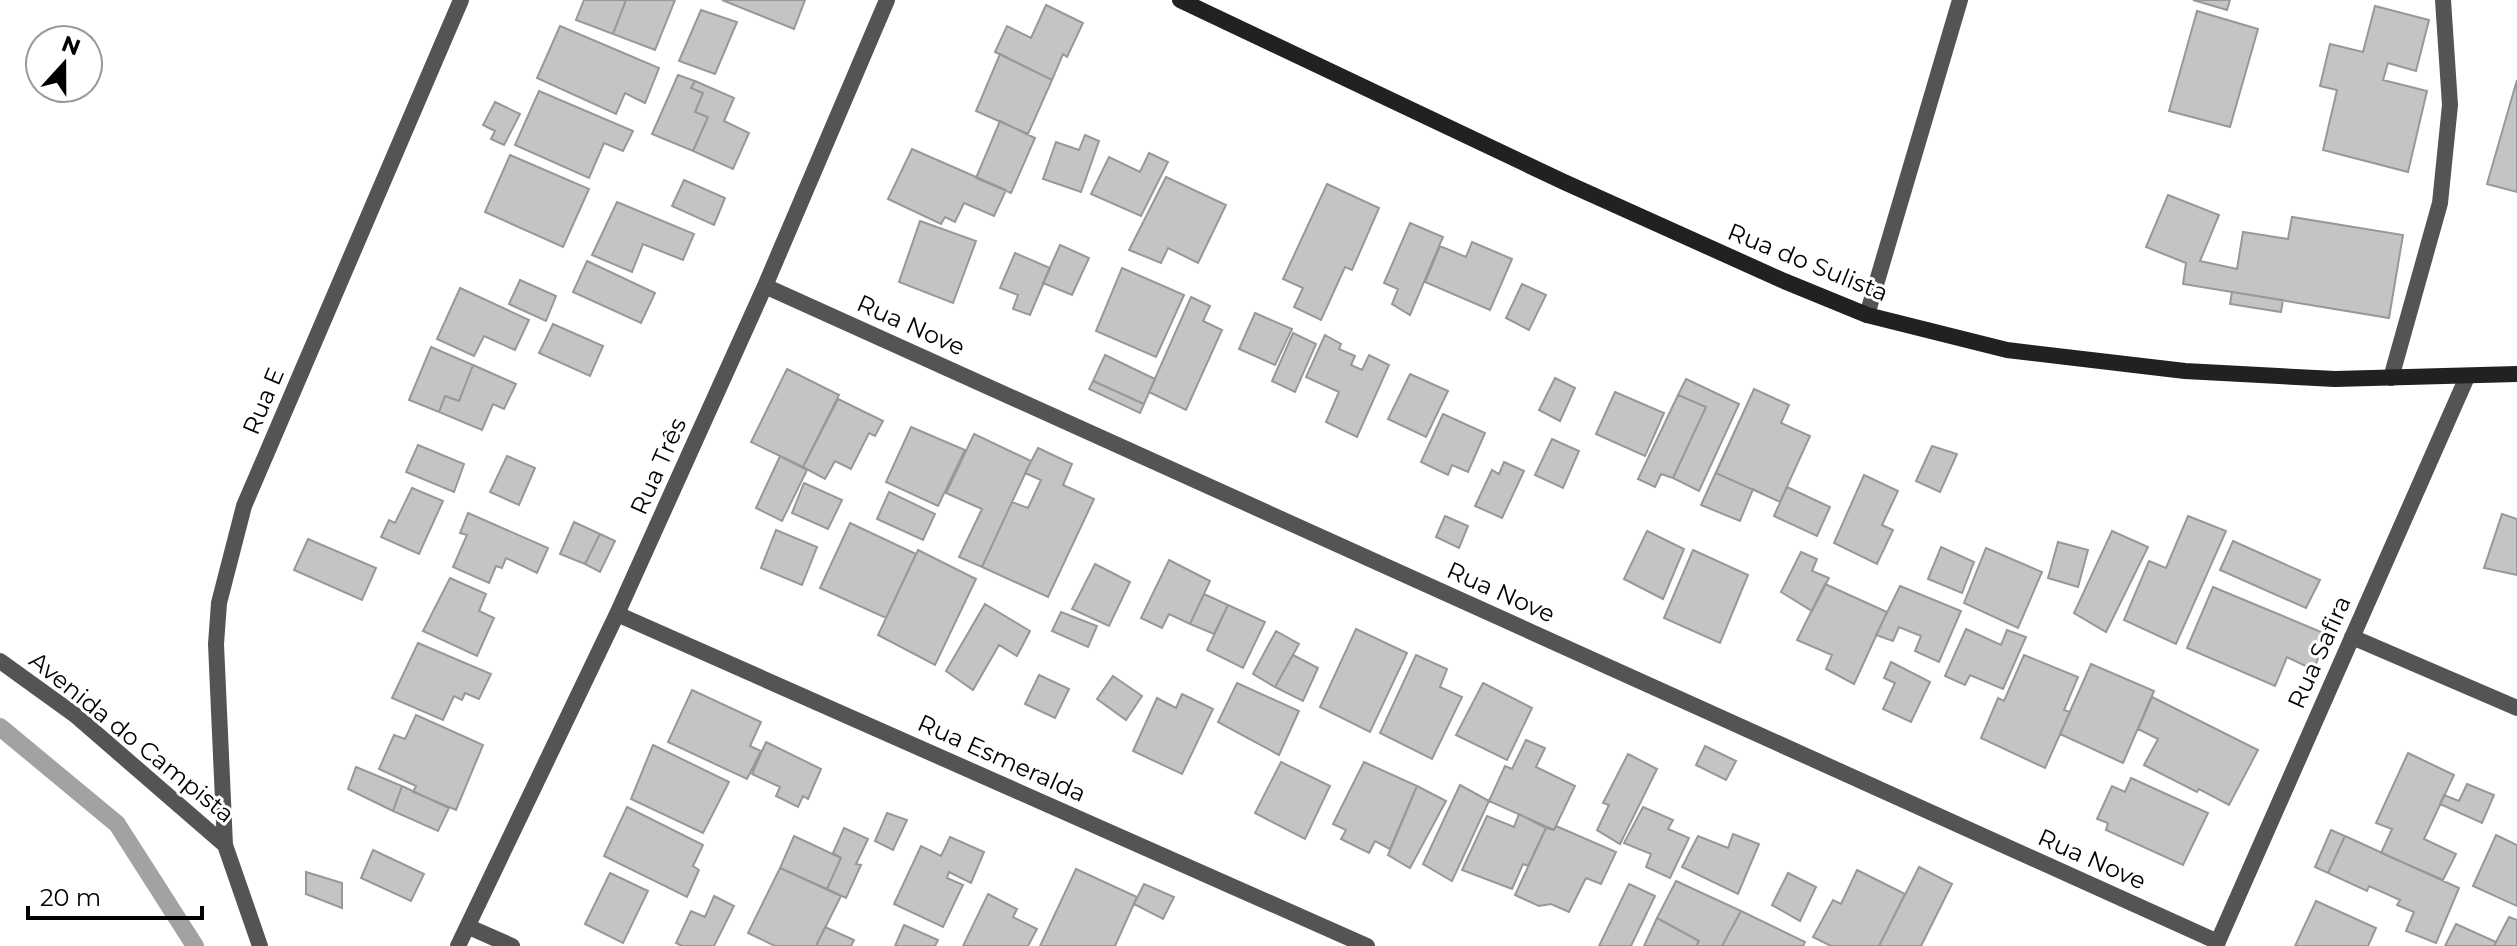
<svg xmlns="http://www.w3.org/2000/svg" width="2517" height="946" font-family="Montserrat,sans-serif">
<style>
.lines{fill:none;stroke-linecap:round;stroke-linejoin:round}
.stream{stroke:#a2a2a2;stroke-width:18}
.building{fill:#c4c4c4;stroke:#989898;stroke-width:2}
.street{stroke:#545454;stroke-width:16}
.secondary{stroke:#212121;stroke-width:16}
.labels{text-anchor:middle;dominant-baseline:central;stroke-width:6;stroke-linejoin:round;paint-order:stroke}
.street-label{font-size:24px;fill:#000;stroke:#fff}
</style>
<rect width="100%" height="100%" fill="#fff"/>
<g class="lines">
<!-- stream -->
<path class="stream" d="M0,727L117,824L195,946"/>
</g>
<!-- building -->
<path class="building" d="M584,0H626L613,34L576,20Z
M626,0H675L655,50L613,34Z
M722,0H805L794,29Z
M2193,0H2230L2227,10Z
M1046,5L1083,23L1067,57L1063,54L1052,80L995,52L1007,26L1031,38Z
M2375,6L2429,20L2416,71L2388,63L2383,80L2427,91L2408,172L2323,150L2337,90L2320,86L2330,44L2363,52Z
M701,10L737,22L715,74L679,61Z
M2197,11L2258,29L2230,127L2169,111Z
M560,26L659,68L645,103L625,93L616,114L537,78Z
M1000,54L1052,80L1028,134L976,111Z
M678,75L695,81L691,88L703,93L695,112L708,117L693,151L652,134Z
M2517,80V192L2487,184Z
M695,81L734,98L724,121L749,133L733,169L693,151L708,117L695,112L703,93L691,88Z
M539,91L633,131L623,151L604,143L589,178L515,145Z
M495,102L520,114L504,145L491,139L495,131L483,125Z
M1000,121L1035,138L1011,193L976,178Z
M1085,135L1099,141L1081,192L1043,179L1056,142L1079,150Z
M912,149L1006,190L994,216L964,203L955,222L945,217L941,224L888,199Z
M1149,153L1168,162L1141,216L1091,194L1109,157L1140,172Z
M510,155L589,189L563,247L485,212Z
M1166,177L1226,205L1198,263L1168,248L1161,263L1129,250Z
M684,180L725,198L714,225L672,206Z
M1327,184L1379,208L1352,270L1345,267L1321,320L1294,307L1303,288L1283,279Z
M2168,195L2219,215L2200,261L2237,269L2243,232L2288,239L2292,217L2403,235L2389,318L2183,284L2186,263L2146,247Z
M617,202L694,234L683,260L643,244L632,272L592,255Z
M920,221L976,241L953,303L899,282Z
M1410,223L1443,237L1410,315L1392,304L1398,289L1384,283Z
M1472,242L1512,259L1490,310L1425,282L1440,246L1466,257Z
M1060,245L1089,258L1072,295L1043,283Z
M1015,253L1050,268L1030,315L1013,309L1018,295L1000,288Z
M587,261L655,293L641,323L573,292Z
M1122,268L1184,295L1156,357L1096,331Z
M520,280L556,296L546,321L509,304Z
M1522,284L1546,295L1529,330L1506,318Z
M460,288L529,320L515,350L484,336L474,356L437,339Z
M2232,292L2283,300L2281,312L2230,304Z
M1191,297L1210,306L1203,321L1222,330L1186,410L1149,392Z
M1255,313L1292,329L1275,365L1239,349Z
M553,324L603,346L590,376L539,353Z
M1293,333L1316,344L1295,392L1272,381Z
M1325,335L1341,344L1339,349L1355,356L1351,365L1362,370L1369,355L1389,365L1357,437L1326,422L1339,392L1306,377Z
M431,347L473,365L459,401L445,396L439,412L409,400Z
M1105,355L1155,379L1144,404L1093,381Z
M473,365L516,384L504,409L493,404L482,430L439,412L445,396L459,401Z
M787,369L839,395L803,467L751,442Z
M1410,374L1448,391L1426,437L1388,419Z
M1555,378L1575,388L1560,421L1539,410Z
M1686,379L1739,404L1699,491L1673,478L1706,407L1678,395Z
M1093,381L1144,404L1140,413L1089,389Z
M1754,389L1789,405L1781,423L1810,436L1780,502L1716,473Z
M1754,389L1789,405L1781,423L1810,436L1780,502L1753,489L1740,521L1701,505Z
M1615,392L1664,413L1645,456L1596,434Z
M1678,395L1706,407L1673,478L1661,474L1655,487L1638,479Z
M838,399L883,421L875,436L869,433L851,469L835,461L825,479L803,467Z
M1443,414L1485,433L1468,472L1452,465L1448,475L1421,462Z
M911,427L965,450L938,506L886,482Z
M974,434L1031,461L982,567L959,557L982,509L946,493Z
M1552,439L1579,451L1563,488L1535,475Z
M418,445L464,464L454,492L406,472Z
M1932,446L1957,454L1940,492L1916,481Z
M1038,448L1072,464L1063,485L1094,499L1048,597L982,567L1012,502L1028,508L1041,480L1025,473Z
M507,456L535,468L519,505L490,492Z
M780,456L807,470L782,521L756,508Z
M1504,462L1524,471L1502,518L1475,506L1492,470L1499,474Z
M1864,475L1898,491L1882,525L1893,530L1877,564L1834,543Z
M804,483L842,500L828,529L792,513Z
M1787,487L1830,507L1817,536L1774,516Z
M412,488L443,501L419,554L381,537L389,520L395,523Z
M889,492L935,514L923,540L877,519Z
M468,513L548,548L537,573L506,558L502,568L496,566L489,583L453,567L467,535L460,533Z
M2502,514L2517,519V575L2484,568Z
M1445,516L1468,526L1459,548L1436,537Z
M2188,516L2226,531L2176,644L2124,620L2149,561L2166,568Z
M574,522L600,534L585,564L560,554Z
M850,523L916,554L886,618L820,588Z
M776,530L817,547L802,585L761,568Z
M1647,531L1684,549L1663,599L1624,579Z
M2112,531L2148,547L2106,632L2074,613Z
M600,534L615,541L600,572L585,564Z
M308,539L376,568L362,600L294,570Z
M2233,541L2320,580L2306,608L2220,570Z
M2058,542L2088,550L2078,587L2048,578Z
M1941,547L1974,562L1962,593L1928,579Z
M1986,548L2042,572L2018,628L1964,603Z
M918,550L976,579L935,665L878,635Z
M1693,550L1748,575L1720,643L1664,618Z
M1801,552L1817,559L1812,571L1829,578L1812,611L1781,592Z
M1169,560L1210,581L1190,624L1169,614L1162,628L1141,618Z
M1095,564L1130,582L1109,626L1072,609Z
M450,578L486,594L479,611L494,618L477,656L423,631Z
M1825,584L1887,612L1854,684L1826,669L1832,655L1797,640Z
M1900,586L1961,611L1939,662L1915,651L1921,636L1899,627L1893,641L1876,635Z
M2213,587L2326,634L2314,670L2287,657L2275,686L2187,648Z
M1204,594L1228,605L1214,634L1190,624Z
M985,604L1030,631L1017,656L999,645L973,690L946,671Z
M1228,605L1265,622L1243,668L1207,650Z
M1061,612L1097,626L1088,647L1052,631Z
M1356,629L1407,653L1370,732L1320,707Z
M1966,629L2001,645L2007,630L2026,637L2003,689L1970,675L1965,685L1945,676Z
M1276,631L1299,644L1275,687L1253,674Z
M418,643L491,674L479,699L465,693L462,700L454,696L443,720L392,698Z
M1293,655L1318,668L1303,701L1275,687Z
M1416,655L1447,669L1440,687L1462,697L1432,759L1380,733Z
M2024,655L2078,677L2064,710L2070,712L2045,768L1981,738L1998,698L2004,701Z
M1891,662L1930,682L1911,722L1883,709L1895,683L1884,678Z
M2091,664L2154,691L2123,763L2060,734Z
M1039,675L1069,689L1055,718L1025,704Z
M1113,676L1142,696L1126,720L1097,699Z
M1237,683L1299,711L1279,755L1218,722Z
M1483,683L1532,708L1507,760L1456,735Z
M692,690L761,722L750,746L761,751L747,779L668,742Z
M1182,694L1213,709L1182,774L1133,751L1157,698L1176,708Z
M2152,697L2258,750L2229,805L2199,789L2197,792L2144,765L2158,739L2138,729Z
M416,715L483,745L456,810L413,792L416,786L379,769L394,735L405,739Z
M1526,740L1545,748L1536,767L1575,786L1554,830L1489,801L1505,766L1512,769Z
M766,742L821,769L808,799L803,796L798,807L776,796L780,787L752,774Z
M653,745L729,782L703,833L631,799Z
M1705,746L1736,761L1726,780L1696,765Z
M2408,753L2454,775L2424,839L2456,854L2443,880L2381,853L2392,829L2376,823Z
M1628,754L1657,769L1620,844L1597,830L1609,805L1603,803Z
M1281,762L1330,786L1305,839L1255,813Z
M1364,762L1417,786L1390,849L1375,841L1369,853L1341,839L1346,830L1333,824Z
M356,767L402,786L393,811L348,789Z
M2131,778L2208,813L2183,865L2106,830L2108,823L2097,819L2112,786L2125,792Z
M2467,784L2494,795L2482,823L2440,804L2444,795L2459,801Z
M1460,785L1489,801L1452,881L1423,864Z
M402,786L449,808L438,831L393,811Z
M1417,786L1446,801L1410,868L1388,855Z
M627,807L703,845L693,866L699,870L687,897L604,856Z
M1643,807L1673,820L1668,829L1689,838L1670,878L1646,867L1651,854L1624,843Z
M887,813L907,820L893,850L875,841Z
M1519,814L1546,828L1528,866L1523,864L1512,889L1462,870L1487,816L1514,827Z
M1556,826L1616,852L1601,884L1586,878L1569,912L1551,904L1539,906L1515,895L1546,828L1554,830Z
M844,828L868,839L856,864L861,865L846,898L827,889L841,858L833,853Z
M2331,830L2345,836L2328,873L2315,867Z
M1733,834L1759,844L1738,894L1682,867L1698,836L1728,848Z
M2496,835L2517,845V906L2473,886Z
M794,836L841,858L827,889L780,868Z
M2345,836L2459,888L2436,943L2406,931L2414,912L2397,905L2400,900L2369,886L2367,891L2328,873Z
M950,837L984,852L971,883L949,872L947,878L963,885L943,927L894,904L921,846L941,856Z
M373,850L424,874L411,901L361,878Z
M1919,867L1952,884L1921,946H1879Z
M780,868L841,896L816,946H775L748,933Z
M1076,869L1137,897L1115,946H1040Z
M1857,870L1905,894L1879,946H1831L1813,937L1833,900L1841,904Z
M306,872L342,883V908L306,894Z
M610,873L648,891L623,943L585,924Z
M1788,873L1816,887L1800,921L1772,905Z
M1676,881L1741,911L1722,946H1696L1699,941L1657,918Z
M1144,884L1174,897L1163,919L1134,904Z
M1629,884L1655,896L1631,946H1599Z
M988,894L1017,909L1013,917L1037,929L1028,946H963Z
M714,896L734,906L714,946H682L676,943L691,911L705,917Z
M2316,901L2376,928L2368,946H2295Z
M1741,911L1805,942L1803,946H1722Z
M2509,917L2517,920V946H2494Z
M1657,918L1699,941L1696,946H1644Z
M2456,924L2496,942L2494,946H2445Z
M904,925L938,940L935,946H895Z
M825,927L854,940L851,946H816Z"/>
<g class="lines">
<!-- street -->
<path class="street" d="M765,286L2218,942
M1867,315L1960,0
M2391,378L2440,203L2450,105L2443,0
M617,614L1367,946
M2352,637L2517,708
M0,661L75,715L225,845L260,946
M225,845L216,644L219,603L244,506L461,0
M469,927L512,946
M458,946L617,614L765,286L887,0
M2216,946L2467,377"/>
<!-- secondary -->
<path class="secondary" d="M1180,0L1564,182L1784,281L1867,315L2007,350L2185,371L2335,379L2517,374"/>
</g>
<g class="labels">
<!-- street labels -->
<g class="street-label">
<text transform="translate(1808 262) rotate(22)">Rua do Sulista</text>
<text transform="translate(911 325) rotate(24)">Rua Nove</text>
<text transform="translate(263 401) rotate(-67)">Rua E</text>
<text transform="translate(658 466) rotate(-66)">Rua Três</text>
<text transform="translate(1501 592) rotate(24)">Rua Nove</text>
<text transform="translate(2319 652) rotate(-66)">Rua Safira</text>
<text transform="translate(132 737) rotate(39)">Avenida do Campista</text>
<text transform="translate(1002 758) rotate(24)">Rua Esmeralda</text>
<text transform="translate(2092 859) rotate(24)">Rua Nove</text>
</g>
</g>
<!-- north arrow -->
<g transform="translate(64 64) rotate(21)"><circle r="38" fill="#ffffff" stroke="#999999" stroke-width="2"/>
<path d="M0-6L14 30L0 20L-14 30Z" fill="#000000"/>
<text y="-12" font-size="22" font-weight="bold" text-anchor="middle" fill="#000000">N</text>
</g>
<!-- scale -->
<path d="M28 906v12h174v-12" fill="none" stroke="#000000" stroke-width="4"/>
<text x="40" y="906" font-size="24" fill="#000000" stroke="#ffffff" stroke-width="6" paint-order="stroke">20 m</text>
</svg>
